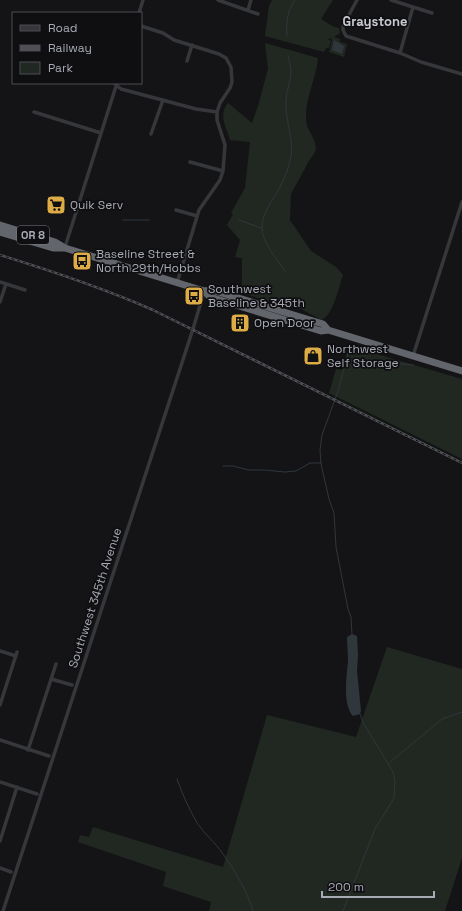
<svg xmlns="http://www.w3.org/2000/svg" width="462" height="911" font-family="'Space Grotesk',sans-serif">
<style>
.green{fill:#212822}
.water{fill:#2f373d}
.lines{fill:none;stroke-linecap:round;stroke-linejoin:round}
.stream{stroke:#2f373d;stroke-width:1}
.street{stroke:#36373a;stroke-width:3.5}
.highway{stroke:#62656b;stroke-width:7}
.rail-casing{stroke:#4f5055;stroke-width:2.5}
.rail{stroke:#0f0f11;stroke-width:1;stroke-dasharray:3;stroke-linecap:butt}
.labels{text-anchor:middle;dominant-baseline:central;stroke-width:3.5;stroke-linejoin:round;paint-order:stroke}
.shield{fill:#0f0f11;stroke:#7a7c84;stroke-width:1}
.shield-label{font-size:11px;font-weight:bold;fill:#a8abb5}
.poi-label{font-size:12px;fill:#a8abb5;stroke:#0f0f11;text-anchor:start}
.street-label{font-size:12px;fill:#a8abb5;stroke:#0f0f11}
.neighbourhood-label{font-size:13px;font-weight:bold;fill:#c8cad1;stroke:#0f0f11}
</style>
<rect width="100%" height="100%" fill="#141416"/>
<!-- green -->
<path class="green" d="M272,0H333L321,19L334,27L339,28L340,33L334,37L340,39V42L347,44L344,57L329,52L332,41L331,38L328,39L331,41L329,48H326L324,52L265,36L269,6Z
M265,43L318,58C316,79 305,98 306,119C306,135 325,143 310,159L291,194L290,220L311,251L336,267L343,275C339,287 333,315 322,320L301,309L285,306L242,293V258L235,257L240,240L227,225L233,214L231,213L245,188L250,142L230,140C226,126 218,115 228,103L252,123L258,106L268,69Z
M349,346L462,379V459L329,393L336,369L342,370Z
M387,647L462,669V858L445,911H209L211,902L163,886L166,872L78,842L80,835L89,837L93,827L223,867L267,715L356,737Z"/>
<!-- water -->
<path class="water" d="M334,40L344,46L342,54L332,50Z
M352,634L357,636L358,655L357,671L361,711L360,714L353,716C342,704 347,675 348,660C348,652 347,645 347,637Z"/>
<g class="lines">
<!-- stream -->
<path class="stream" d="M287,36C286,23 287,11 295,0
M123,220H149
M239,220L261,228
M285,271C277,259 262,242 262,228C261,214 274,199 280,187C284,179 288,170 290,161C296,142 284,119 286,100C288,81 295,77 288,56
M350,346L338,391L322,435L320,450L321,464L329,499L334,513L336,547L348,609L351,617L352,635
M348,360L361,362H383L413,365
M223,466H233L249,470H264L285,472L296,471L310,463H321
M389,763L442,719L462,712
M177,779C182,793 188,807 196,821C203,833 215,842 223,854C234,869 248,893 253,911
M343,911L375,829L394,798L395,781L393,772L364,724L360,714"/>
<!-- street -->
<path class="street" d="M218,0L258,14
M357,0L343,26V30L346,36L400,53L421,62L462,74
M391,0L432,13
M248,10L251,0
M139,13L143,0
M141,26L163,33L174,40L219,54L226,58L231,67L232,82L230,88L220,103L217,112V120L225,145L223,171L220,180L199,210L177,283
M400,53L413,7
M187,61L192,45
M114,83L121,89L196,109L217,112
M34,112L101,133
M151,134L163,100
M190,162L223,171
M176,210L197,216
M65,247L117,83
M0,282L25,290
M0,302L6,284
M413,356L462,202
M0,651L16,656
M51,679L72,685
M0,705L17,652
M0,740L49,756
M28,750L56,664
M0,782L37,794
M0,841L17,787
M0,868L11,872
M3,911L193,329L204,292"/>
<!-- highway -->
<path class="highway" d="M0,225L55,242L65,248
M0,232L53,248H65L204,291L212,290L323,324L328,330L462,371
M204,291L210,297L321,331L328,330"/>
<!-- rail casing -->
<g class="rail-casing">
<path id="rail" d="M0,255C52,271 103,288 153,310L462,463"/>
</g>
<!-- rail -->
<use href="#rail" class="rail"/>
</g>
<!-- icons -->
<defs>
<g id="supermarket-square" transform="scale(1)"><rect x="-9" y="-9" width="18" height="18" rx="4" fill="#ddac46" stroke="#0f0f11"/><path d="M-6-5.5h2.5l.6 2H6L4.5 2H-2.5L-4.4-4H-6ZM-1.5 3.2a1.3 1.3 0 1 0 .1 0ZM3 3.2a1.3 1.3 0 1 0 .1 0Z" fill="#111"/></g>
<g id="bus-square" transform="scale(1)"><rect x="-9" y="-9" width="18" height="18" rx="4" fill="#ddac46" stroke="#0f0f11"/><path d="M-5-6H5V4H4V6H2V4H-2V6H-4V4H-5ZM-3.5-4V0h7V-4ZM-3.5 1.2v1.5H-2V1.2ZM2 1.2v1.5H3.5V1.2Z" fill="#111"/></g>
<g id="building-square" transform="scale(1)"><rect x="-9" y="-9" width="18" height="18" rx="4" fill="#ddac46" stroke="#0f0f11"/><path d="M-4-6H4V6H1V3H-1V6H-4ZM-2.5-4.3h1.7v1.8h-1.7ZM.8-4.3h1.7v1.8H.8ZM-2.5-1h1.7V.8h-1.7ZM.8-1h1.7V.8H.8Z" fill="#111"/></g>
<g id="shop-square" transform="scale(1)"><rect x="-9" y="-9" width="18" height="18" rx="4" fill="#ddac46" stroke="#0f0f11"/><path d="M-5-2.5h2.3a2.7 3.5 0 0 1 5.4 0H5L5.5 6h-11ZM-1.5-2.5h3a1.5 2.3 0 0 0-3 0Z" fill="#111"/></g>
</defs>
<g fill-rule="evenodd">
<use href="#supermarket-square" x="56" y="205"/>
<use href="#bus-square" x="82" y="261"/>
<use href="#bus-square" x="194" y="296"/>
<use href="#building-square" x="240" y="323"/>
<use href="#shop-square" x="313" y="356"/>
</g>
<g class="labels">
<!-- shield labels -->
<rect class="shield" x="17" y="226" width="32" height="18" rx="3"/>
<g class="shield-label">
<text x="33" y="235">OR 8</text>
</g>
<!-- poi labels -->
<g class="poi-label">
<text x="70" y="205">Quik Serv</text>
<text x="96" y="254">Baseline Street &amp;<tspan x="96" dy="14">North 29th/Hobbs</tspan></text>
<text x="208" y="289">Southwest<tspan x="208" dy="14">Baseline &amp; 345th</tspan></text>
<text x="254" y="323">Open Door</text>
<text x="327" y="349">Northwest<tspan x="327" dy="14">Self Storage</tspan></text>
</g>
<!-- street labels -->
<g class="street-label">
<text transform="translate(95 598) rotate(-72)">Southwest 345th Avenue</text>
</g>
<!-- neighbourhood labels -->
<g class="neighbourhood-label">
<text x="375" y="21">Graystone</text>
</g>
</g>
<!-- legend -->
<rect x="12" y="12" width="130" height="72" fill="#0f0f11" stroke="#4c4d53"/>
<rect x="20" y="25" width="20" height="6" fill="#36373a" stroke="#4c4d53"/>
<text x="48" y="32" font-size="12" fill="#a8abb5">Road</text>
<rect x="20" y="45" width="20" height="6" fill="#4f5055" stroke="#4c4d53"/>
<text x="48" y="52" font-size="12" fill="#a8abb5">Railway</text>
<rect x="20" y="62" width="20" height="12" fill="#212822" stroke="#4c4d53"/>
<text x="48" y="72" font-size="12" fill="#a8abb5">Park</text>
<!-- scale -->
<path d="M322 891v6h112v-6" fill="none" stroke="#a8abb5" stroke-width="2"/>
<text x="328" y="891" font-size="12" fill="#a8abb5" stroke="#0f0f11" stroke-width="3" paint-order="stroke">200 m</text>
</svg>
